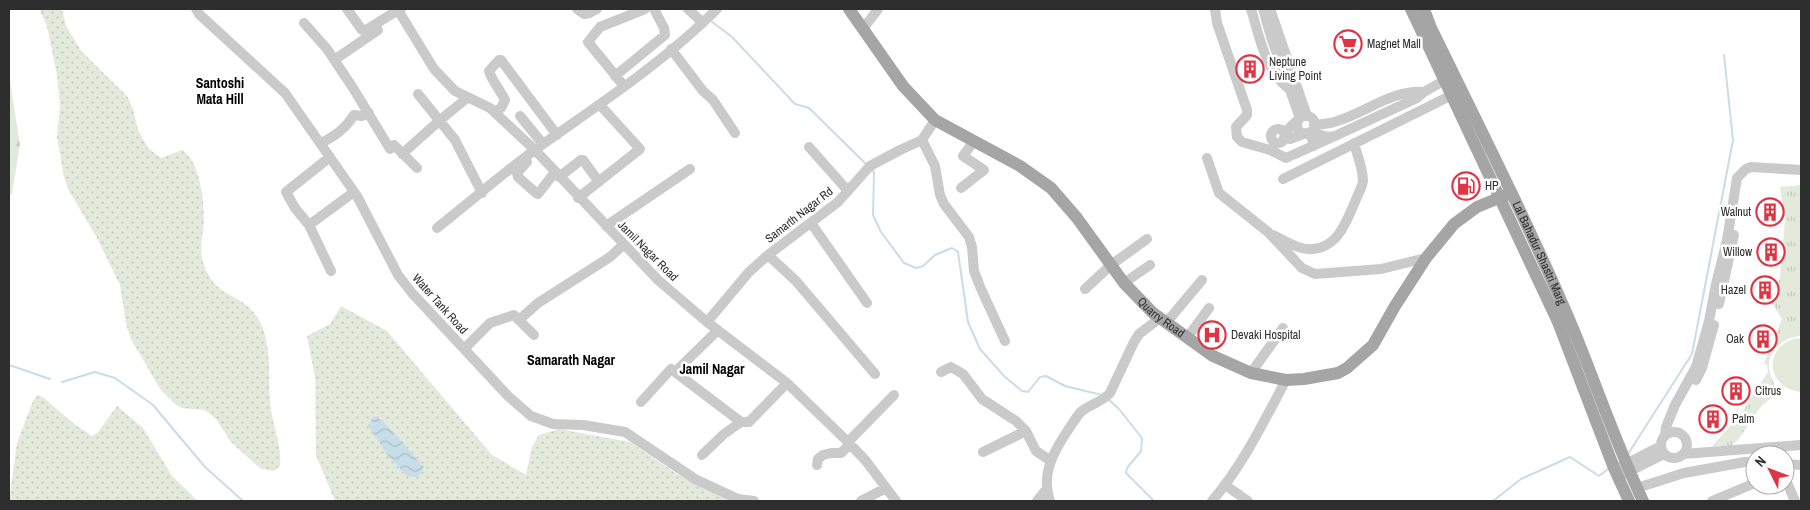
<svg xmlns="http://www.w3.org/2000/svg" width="1810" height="510" font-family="'Archivo Narrow',sans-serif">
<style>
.grass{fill:url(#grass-dots)}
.forest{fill:url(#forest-firs)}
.park{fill:url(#park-tufts)}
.pitch{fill:#e3eadb}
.water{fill:url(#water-waves)}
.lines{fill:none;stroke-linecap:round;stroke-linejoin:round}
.stream{stroke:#c7dde9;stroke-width:2}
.minor{stroke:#cacaca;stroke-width:10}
.major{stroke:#a5a5a5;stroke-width:12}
.labels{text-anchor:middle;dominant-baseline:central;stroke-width:5;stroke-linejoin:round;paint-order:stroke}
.poi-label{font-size:12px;fill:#2d2d2d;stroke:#fff;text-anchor:start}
.street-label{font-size:12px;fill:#2d2d2d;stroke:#fff}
.neighbourhood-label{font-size:14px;font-weight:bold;fill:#000;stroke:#fff}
</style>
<defs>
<pattern id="grass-dots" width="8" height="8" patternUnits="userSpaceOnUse" patternTransform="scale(1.25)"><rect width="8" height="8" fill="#e3eadb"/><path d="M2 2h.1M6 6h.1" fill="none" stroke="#c3c9bc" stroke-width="1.8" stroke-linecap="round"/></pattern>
<pattern id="forest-firs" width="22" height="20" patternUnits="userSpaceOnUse" patternTransform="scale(1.25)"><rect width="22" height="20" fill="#e3eadb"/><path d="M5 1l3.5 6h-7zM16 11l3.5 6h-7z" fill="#c3c9bc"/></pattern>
<pattern id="park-tufts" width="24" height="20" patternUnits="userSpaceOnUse" patternTransform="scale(1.25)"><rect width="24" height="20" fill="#e3eadb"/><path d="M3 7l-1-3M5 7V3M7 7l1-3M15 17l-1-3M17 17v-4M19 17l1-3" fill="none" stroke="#c3c9bc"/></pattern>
<pattern id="water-waves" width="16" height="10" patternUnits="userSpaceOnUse" patternTransform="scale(1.25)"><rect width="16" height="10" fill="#c7dde9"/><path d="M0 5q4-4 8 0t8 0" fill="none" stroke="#abbec8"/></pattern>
</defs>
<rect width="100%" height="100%" fill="#fff"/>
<!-- grass -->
<path class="grass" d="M39,9H62L66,26L82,52L127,96L133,109L138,130L148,148L161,158L182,150C200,161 204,200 204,220C203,233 199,249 203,262C215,300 240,291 257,317C274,342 267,381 271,410C274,430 282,446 280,466L274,471L261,469L231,442L216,419L210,414L204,410L182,408L176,405L160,389L131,339L126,324L120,285L96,236L69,191L64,177L57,137L60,105L57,75L47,26Z
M341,306L387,331L492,455L526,475L532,447L539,435L559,429L630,442L677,474L731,501H335L316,455L315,377L307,336L330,324Z
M38,395L44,398L73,423L92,436L98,432L117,406L143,428L172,476L198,501H9L17,443L33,401Z"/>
<!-- forest -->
<path class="forest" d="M9,75L20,145L12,193L9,197Z"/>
<!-- park -->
<path class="park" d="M1801,185V336C1784,337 1768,349 1769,368C1770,378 1776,383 1776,395L1762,405L1738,440L1731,446H1712L1741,414L1768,372L1767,365L1764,363L1782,319L1774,306L1780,276L1785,220L1780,187Z"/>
<!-- pitch -->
<path class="pitch" d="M1797,338L1801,339V392C1765,388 1763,346 1797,338Z"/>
<!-- water -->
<path class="water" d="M374,416L383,421L424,467L418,477L407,476L386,453L368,425Z"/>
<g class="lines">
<!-- stream -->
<path class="stream" d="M711,21L732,37L795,104L809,108L866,164
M871,169L874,172L873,215L881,232L904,263L916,268L923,266L935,255L952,248L958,252L968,322L980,349L1004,376L1022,391L1028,392L1040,377L1046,376L1065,386L1102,395
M9,365L50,379
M62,382L95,372L115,378L153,405L205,467L243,501
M1108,399L1119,409L1142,438L1141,451L1127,468L1126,473L1154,501
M1628,454L1692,354L1733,140L1724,55
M1493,501L1521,479L1570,457L1599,476L1608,469"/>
<!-- minor -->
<path class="minor" d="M196,9L199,14L285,93L357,196L398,275L412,293L508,396L531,416L553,424L583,425L625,432L695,479L738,499L754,501
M347,9L362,30H366L398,10
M401,9L398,10L434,69L455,91L490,108L535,150L658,280L707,322L787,383L848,442L866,461L896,501
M577,9L584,14L589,13L597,9
M688,9L702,22
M1215,9L1217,23L1247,110V115L1236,127L1237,137L1242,142L1270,150L1286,158L1335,136
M1251,9C1259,35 1265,70 1288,88
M1263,9L1271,37L1300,118L1284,133
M1270,9L1307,116
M304,23L327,49L353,88L390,149L394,145L417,168
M863,29L878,9
M671,49L703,91L713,100L735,133
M334,60L378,30
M615,76L665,35L664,28L654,9
M624,86L588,42L600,27L645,9
M418,94L455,140L482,193
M495,112L501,108L505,100C500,90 492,81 489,71L499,60H501L557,135
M520,116L543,144
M1297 125a9 9 0 1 1 18 0a9 9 0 1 1-18 0Z
M1314,125C1321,124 1328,124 1334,122C1364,114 1392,89 1424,92
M1271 136a7 7 0 1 1 14 0a7 7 0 1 1-14 0Z
M1284,137L1290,139L1306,133
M922,140L935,166L940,195L944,204L969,237L972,247L974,271L981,289L1005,341
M321,143C335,136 345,129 354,115L362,116L369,113
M1314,146L1310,132L1328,137L1335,136L1417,98L1424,92L1445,80
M809,147L848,191
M402,154L439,121L467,98
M330,157L286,192L295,208L309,225L331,271
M1207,158L1219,193L1268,232L1302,268L1315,274L1381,269L1426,258
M527,162L517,173L518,177L536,193L538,194L555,172
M559,177L581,160H583L599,182
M1283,179L1452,95
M961,188L984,170L963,156L974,141
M578,198L640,149L600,105
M811,223L867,303
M309,225L354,192
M606,226L690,169
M437,228C470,202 502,174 536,149C598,105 663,63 717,9
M1273,235C1284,240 1300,251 1313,249C1338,247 1346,222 1355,202C1357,196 1362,188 1363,181C1363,168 1357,155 1354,143
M768,255L796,281L875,374
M1124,283L1150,265
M1085,289L1111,265L1147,239
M1719,304L1734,235
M519,320L538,303L610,257L623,245
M707,322L749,272L768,255L838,202L870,166L900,150L922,140L935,120
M1166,323L1202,280
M1187,338L1209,308
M464,349L490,323L514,315L534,335
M675,372L741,422H749L787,383
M941,372L951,367L963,374L982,399L1016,421L1026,431L1036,451L1051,461
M1251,373L1283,328
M1696,380L1702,368L1714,325
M641,402L671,369L675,372L718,330
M1661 445a13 13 0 1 1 26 0a13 13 0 1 1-26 0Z
M1665,435L1666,427L1675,405L1696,367L1709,321L1716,284L1727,240L1737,178L1746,169L1751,167L1801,170
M848,442L894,395
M983,452L1026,431
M1683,454L1801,445
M702,455L724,434L741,422
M1785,464L1801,465
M817,465L818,459L823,455L831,453H841L850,444
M1620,467L1661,446
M1618,477L1664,454
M1785,478L1795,501
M1225,485L1248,501
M1637,488L1684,473L1745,462L1755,463
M861,501L886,488
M1037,501L1046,490
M1050,501C1040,474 1055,449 1070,427C1074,422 1077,415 1082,411C1091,404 1102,402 1110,393L1134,342L1139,334L1160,318
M1212,501C1243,465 1264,421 1286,380
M1712,501L1755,483"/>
<!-- major -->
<g class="major">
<path id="s1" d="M849,9L903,86L935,120L1020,166L1051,188L1077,218L1124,283L1153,313L1213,356L1251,373L1286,380L1304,379L1338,373L1347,368L1373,345L1395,306L1426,258L1454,224L1477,207L1511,193"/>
<path d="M1411,9L1558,322L1614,468L1629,501"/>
<path id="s2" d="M1424,9L1431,28C1479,126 1529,225 1572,326C1596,384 1616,444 1643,501"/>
</g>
</g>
<!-- icons -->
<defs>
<g id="supermarket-ring" transform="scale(1.4375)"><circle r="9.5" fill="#fff" stroke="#de3545" stroke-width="1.5"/><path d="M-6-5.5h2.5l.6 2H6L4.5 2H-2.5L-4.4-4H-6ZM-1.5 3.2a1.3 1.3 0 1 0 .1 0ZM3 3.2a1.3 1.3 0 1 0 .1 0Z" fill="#de3545"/></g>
<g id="building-ring" transform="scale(1.4375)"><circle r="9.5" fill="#fff" stroke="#de3545" stroke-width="1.5"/><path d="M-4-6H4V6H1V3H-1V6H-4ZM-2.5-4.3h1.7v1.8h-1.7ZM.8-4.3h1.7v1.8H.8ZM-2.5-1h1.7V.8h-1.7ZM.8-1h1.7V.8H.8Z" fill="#de3545"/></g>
<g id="fuel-ring" transform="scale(1.4375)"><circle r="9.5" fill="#fff" stroke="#de3545" stroke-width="1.5"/><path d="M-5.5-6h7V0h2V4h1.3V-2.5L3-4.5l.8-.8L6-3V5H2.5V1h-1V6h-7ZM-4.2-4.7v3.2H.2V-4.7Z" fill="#de3545"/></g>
<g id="hospital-ring" transform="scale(1.4375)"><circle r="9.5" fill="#fff" stroke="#de3545" stroke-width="1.5"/><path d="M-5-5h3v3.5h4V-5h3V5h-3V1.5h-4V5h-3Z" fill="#de3545"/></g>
</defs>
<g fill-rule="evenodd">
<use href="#supermarket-ring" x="1348" y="44"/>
<use href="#building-ring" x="1250" y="69"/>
<use href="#fuel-ring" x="1466" y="186"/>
<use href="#building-ring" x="1770" y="212"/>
<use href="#building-ring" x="1771" y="252"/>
<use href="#building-ring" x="1765" y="290"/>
<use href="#hospital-ring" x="1212" y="335"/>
<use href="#building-ring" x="1763" y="339"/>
<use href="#building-ring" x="1736" y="391"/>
<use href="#building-ring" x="1713" y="419"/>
</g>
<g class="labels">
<!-- poi labels -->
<g class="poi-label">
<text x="1367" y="44">Magnet Mall</text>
<text x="1269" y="62">Neptune<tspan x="1269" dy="14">Living Point</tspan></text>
<text x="1485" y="186">HP</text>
<text x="1751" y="212" text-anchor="end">Walnut</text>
<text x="1752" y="252" text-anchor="end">Willow</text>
<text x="1746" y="290" text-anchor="end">Hazel</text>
<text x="1231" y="335">Devaki Hospital</text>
<text x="1744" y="339" text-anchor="end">Oak</text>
<text x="1755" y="391">Citrus</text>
<text x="1732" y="419">Palm</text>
</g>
<!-- street labels -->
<g class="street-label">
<text transform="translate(799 215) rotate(-38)">Samarth Nagar Rd</text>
<text transform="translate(648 251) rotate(45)">Jamil Nagar Road</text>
<text stroke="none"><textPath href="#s2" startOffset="270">Lal Bahadur Shastri Marg</textPath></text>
<text transform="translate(440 304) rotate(48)">Water Tank Road</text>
<text stroke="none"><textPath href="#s1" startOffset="446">Quarry Road</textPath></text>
</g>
<!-- neighbourhood labels -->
<g class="neighbourhood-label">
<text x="220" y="83">Santoshi<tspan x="220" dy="16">Mata Hill</tspan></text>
<text x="571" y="360">Samarath Nagar</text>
<text x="712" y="369">Jamil Nagar</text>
</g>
</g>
<!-- border -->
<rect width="1810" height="510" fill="none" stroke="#2d2d2d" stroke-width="20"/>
<!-- north arrow -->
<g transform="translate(1770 470) rotate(312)"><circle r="24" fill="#ffffff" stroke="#ababab"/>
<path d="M0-4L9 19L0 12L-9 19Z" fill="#de3545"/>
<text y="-8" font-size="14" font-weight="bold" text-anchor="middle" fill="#2d2d2d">N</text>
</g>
</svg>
